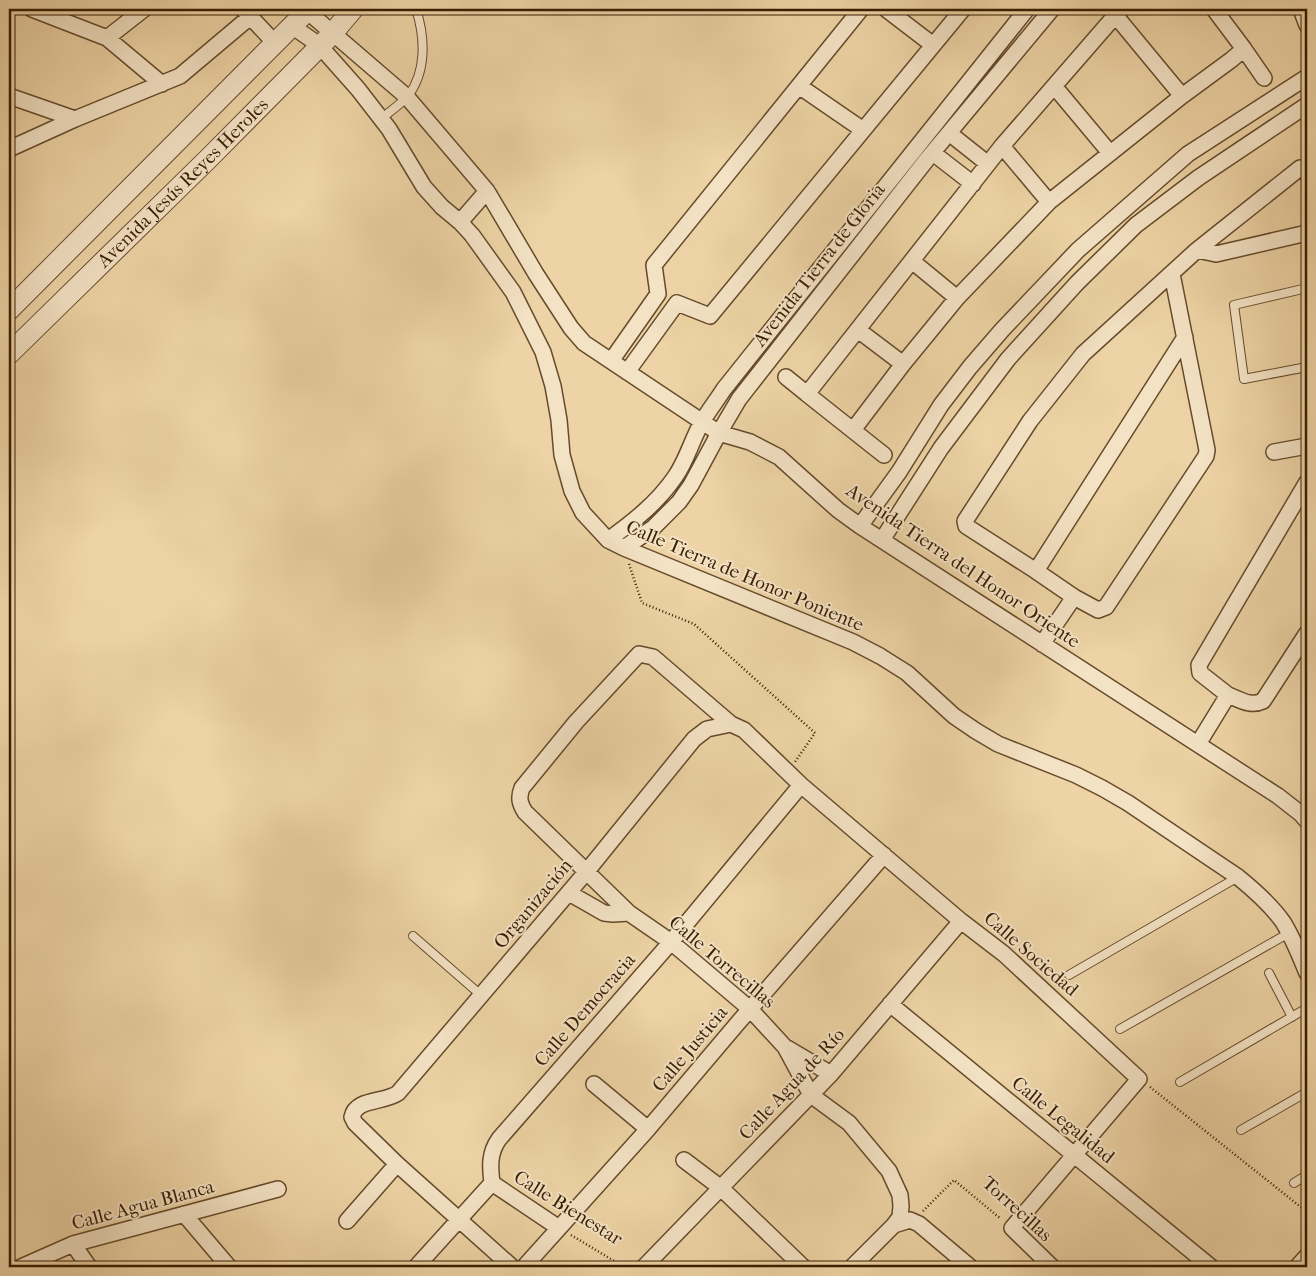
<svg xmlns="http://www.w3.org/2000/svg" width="1316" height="1276" font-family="'IM FELL French Canon',serif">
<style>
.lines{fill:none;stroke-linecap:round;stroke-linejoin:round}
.service-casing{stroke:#664b2b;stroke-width:10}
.minor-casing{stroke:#664b2b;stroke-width:18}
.tertiary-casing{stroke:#664b2b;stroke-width:22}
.path{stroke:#391e02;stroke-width:2.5;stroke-dasharray:1 2.5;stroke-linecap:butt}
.service{stroke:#f3e2c4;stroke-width:8}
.minor{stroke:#f3e2c4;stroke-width:15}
.tertiary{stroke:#f3e2c4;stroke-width:20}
.labels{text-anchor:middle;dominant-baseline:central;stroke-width:4;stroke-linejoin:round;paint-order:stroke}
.street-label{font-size:19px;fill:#391e02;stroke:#f3e2c4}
</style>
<rect width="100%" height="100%" fill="#edd3a5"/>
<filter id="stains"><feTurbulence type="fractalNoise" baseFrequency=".004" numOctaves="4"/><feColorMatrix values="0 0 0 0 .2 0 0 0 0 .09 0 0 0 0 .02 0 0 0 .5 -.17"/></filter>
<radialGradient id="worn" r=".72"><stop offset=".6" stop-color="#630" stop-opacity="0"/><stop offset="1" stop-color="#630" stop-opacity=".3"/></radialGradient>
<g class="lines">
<!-- service casing -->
<g class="service-casing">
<path id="service" d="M381,119C389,112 401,104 408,96C427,71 425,37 416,9
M1307,288L1234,305L1244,379L1307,367
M413,936L482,996
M1269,973L1292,1017
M1069,975L1238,877
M1120,1029L1289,933
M1180,1082L1307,1008
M1241,1130L1307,1092
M1294,1183L1307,1175"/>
</g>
<!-- minor casing -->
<g class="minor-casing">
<path id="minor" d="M32,9L107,38L162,84
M243,9L275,43
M886,9L933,45
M1301,9L1307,25
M307,11L407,97L487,191L536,274L571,328L584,343L719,433L750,442L779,457L838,510L860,526L1278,796L1301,814L1307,821
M1115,15L1182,96
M292,26L319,45L358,89L389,129L424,187L442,207L460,222L472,235L513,292L543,352L553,386L559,420L562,455L572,491L583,513L608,540L624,548L853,642L880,656L907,673L954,716L976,731L998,744L1076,775L1102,788L1128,803L1238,877C1254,890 1271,905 1283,922C1293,938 1300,956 1307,973
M107,38L144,9
M1244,49L1264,78
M799,86L863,130
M1054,86L1110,153
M9,96L75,119
M949,133L988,164
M1002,146L1049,202
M9,149L75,119L180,76L250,17
M933,153L973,184
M460,222L487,191
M1197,250L1216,254L1307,233
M912,261L957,298
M858,330L903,364
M611,361L658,294L654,265L861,9
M627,372L677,303L710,316L963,9
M786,377L807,394
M853,430L903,364L957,298L1049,202L1182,96L1231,60L1244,49L1214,9
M1274,452L1307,446
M884,455L807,394L1002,146L1121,9
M860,526L899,472L941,405L970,367L1002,330L1078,250L1188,154L1307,77
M608,540C633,522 657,503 675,477C687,460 692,439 702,422C709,410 717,400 724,389L1027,9
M882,540L941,448L1008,359L1077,283L1136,225L1198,178L1307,105
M624,548L653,528L679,502L691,485L719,433L739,399L928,158L1052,9
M1036,571L1185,337
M1074,597L1036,571L966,526L965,521L1030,421L1083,354L1197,250L1300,168L1304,169L1307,173
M1042,644L1074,597L1098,610L1106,607L1206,456L1207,450L1172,274
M1228,695L1200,673L1199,665L1307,482
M1198,744L1228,695C1241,700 1250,707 1263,701L1307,633
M569,893L604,913L613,914L629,913
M890,1004L1211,1267
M787,1048L831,1074
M594,1084L648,1129
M684,1160L721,1188L803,1267
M492,1183L559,1228
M184,1214L229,1267
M347,1221L397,1164
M894,1225L900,1217L901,1206L900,1195L889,1171L849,1123L811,1095L785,1047L750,1009L671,942L629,913L525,812C520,804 518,798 522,788L576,722L639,654L653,657L731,724L744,730L801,785L961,921L1004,954L1139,1079L1012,1228L1052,1267
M73,1244L89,1267
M21,1267L73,1244L278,1189
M416,1267L492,1183C490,1167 489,1153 499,1139L671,942L801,785
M512,1267L397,1164L355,1123L352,1117C356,1098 384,1103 398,1093L587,871L694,739L707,729L731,724
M524,1267L648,1129L737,1024L884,855
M644,1267L831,1074L961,921
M852,1267L894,1225L910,1220L919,1224L970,1267
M1297,1267L1307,1256"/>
</g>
<!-- tertiary casing -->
<g class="tertiary-casing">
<g id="tertiary">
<path d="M9,310L309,9"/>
<path id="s1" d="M9,354L210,157L332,34L353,9"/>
</g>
</g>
<!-- path -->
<path class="path" d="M629,564L642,603L694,624L815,733L795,762
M1150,1087L1307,1212
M923,1211L954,1180L1001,1219
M571,1235L624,1267"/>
<!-- service -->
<use href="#service" class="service"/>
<!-- minor -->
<use href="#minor" class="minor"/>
<!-- tertiary -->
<use href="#tertiary" class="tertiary"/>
</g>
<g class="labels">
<!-- street labels -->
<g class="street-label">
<text stroke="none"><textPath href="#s1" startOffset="244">Avenida Jesús Reyes Heroles</textPath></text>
<text transform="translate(819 265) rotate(-52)">Avenida Tierra de Gloria</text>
<text transform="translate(963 566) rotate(34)">Avenida Tierra del Honor Oriente</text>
<text transform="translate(745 576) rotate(23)">Calle Tierra de Honor Poniente</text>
<text transform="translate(533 904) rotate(-50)">Organización</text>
<text transform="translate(1031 954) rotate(41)">Calle Sociedad</text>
<text transform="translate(722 962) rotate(40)">Calle Torrecillas</text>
<text transform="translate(585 1010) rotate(-49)">Calle Democracia</text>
<text transform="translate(690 1049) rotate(-50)">Calle Justicia</text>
<text transform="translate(792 1084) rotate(-47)">Calle Agua de Río</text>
<text transform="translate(1063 1120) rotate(39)">Calle Legalidad</text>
<text transform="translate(143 1205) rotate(-15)">Calle Agua Blanca</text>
<text transform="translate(568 1208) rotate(32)">Calle Bienestar</text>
<text transform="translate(1017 1209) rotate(42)">Torrecillas</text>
</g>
</g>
<!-- margin -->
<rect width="1316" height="1276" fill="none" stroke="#edd3a5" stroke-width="30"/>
<rect x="10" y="10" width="1296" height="1256" fill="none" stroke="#391e02" stroke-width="2.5"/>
<rect x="15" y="15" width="1286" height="1246" fill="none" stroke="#391e02"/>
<rect width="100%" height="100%" filter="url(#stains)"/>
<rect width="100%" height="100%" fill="url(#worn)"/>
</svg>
